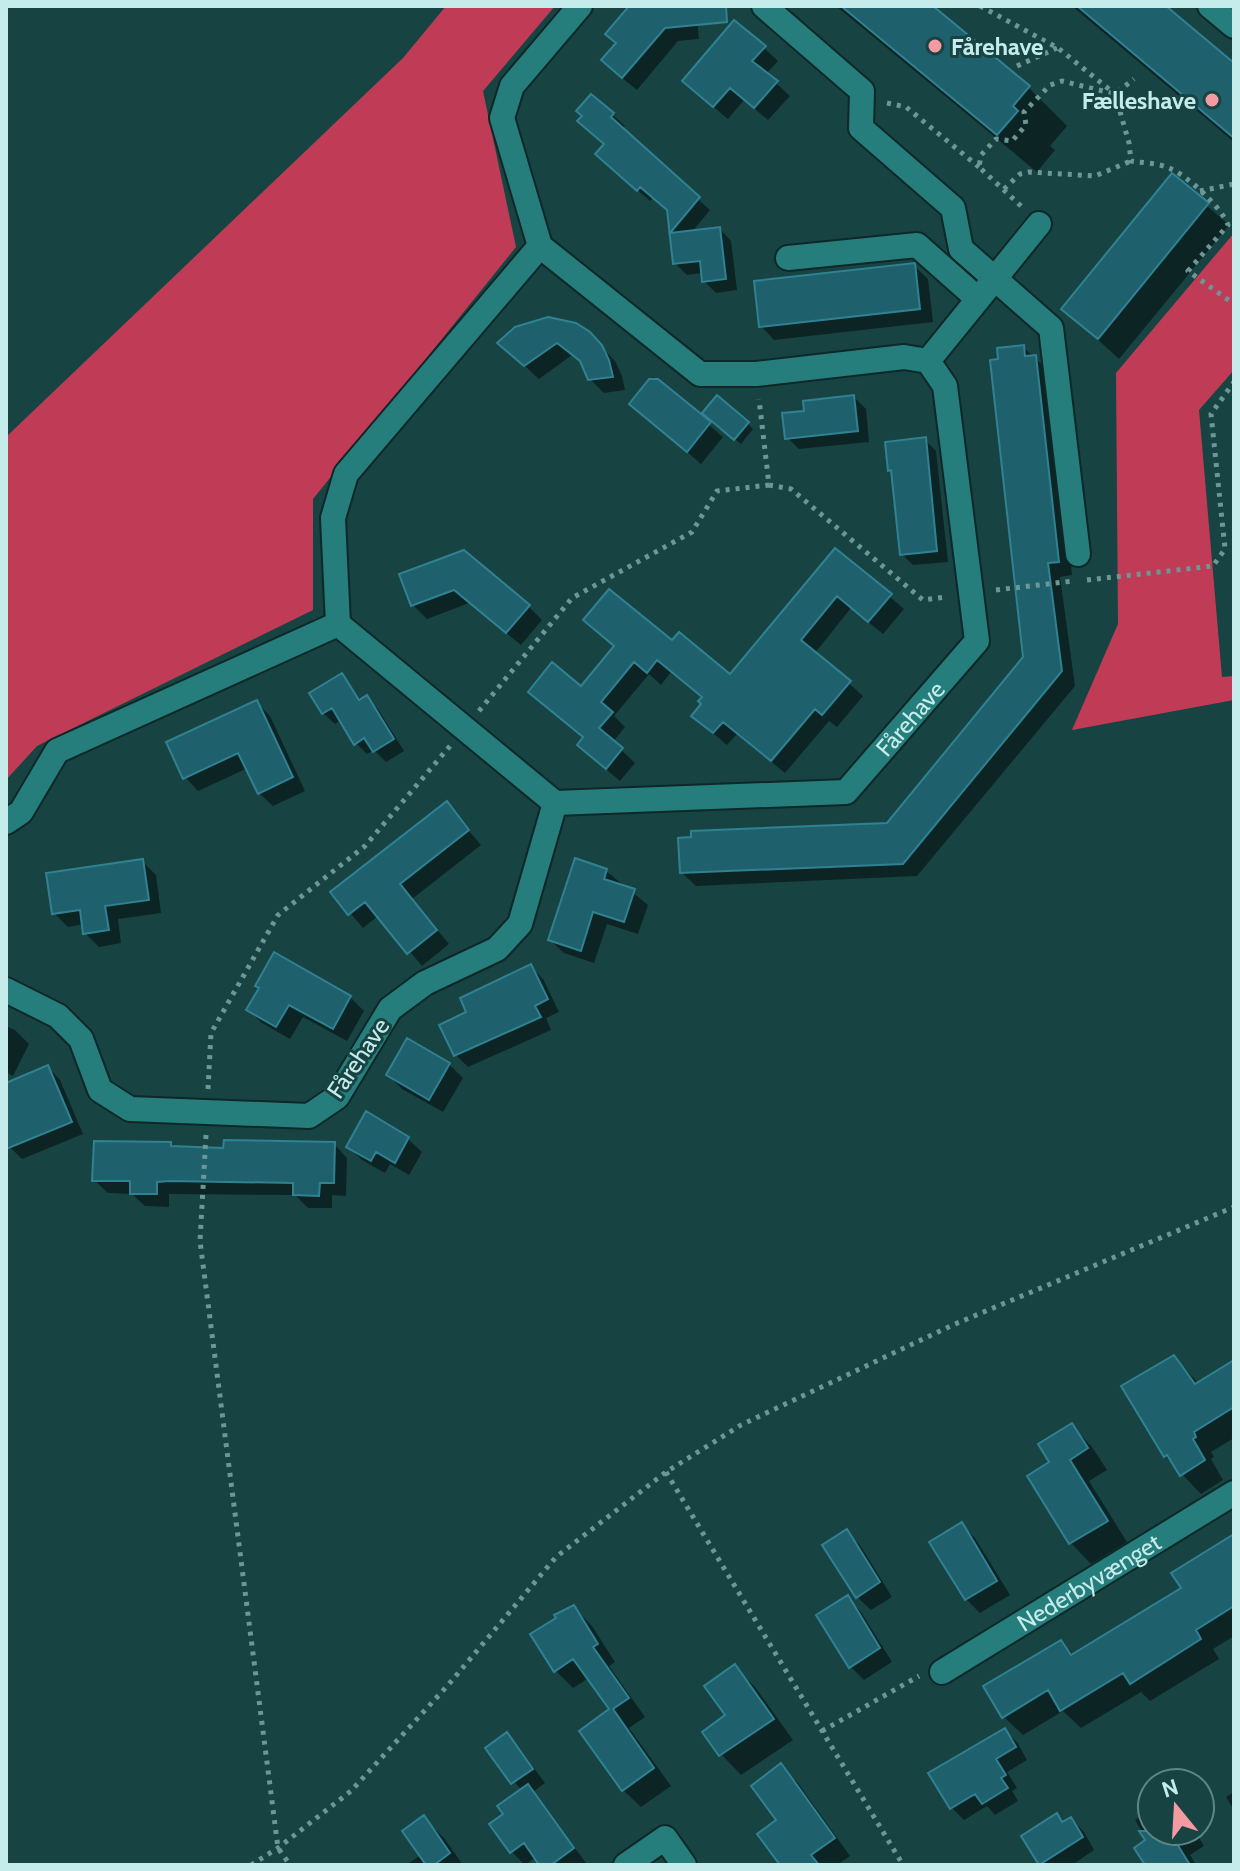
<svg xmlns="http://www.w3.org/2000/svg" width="1240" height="1871" font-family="Cabin,sans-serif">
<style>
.forest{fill:#c03c56}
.shadow{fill:#0007}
.building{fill:#1f606d;stroke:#308192;stroke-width:2}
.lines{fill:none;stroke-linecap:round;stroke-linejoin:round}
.minor-casing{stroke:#0e2828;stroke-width:28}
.path{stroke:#6d9796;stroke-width:5;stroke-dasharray:4 6;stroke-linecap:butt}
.minor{stroke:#257e7c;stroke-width:24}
.poi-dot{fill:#f49aa3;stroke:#174443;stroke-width:3}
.labels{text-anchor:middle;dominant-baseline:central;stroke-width:6;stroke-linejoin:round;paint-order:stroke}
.poi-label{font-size:24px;font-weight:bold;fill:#c5ecea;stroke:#174443;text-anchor:start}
.street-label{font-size:24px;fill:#c5ecea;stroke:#174443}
</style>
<rect width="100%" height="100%" fill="#174443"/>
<!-- forest -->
<path class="forest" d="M446,6H555L483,91L516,247L313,499V610L37,746L6,780V437L403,58Z
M1234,233V370L1199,410L1222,677L1234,676V700L1072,730L1118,624L1116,373Z"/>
<!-- shadow -->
<path class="shadow" d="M632,6H696L699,39L678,41L637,90L617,74L618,43Z
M836,6H930L1028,87L1067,126L1050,146L1055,150L1037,172Z
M1072,6H1163L1234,65V142Z
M764,48L778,61L766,74L790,96L768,120L744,100L728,119L698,94Z
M592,96L625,126L621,130L710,210L692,232L720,229L731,241L737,290L716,293L704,281L703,273L687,275L675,263L669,211L653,198L650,201L609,166Z
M1173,176L1229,225L1119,359L1064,309Z
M914,266L928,279L933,322L774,340L761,326Z
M589,334L615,361L622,376L625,390L604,393L590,379L584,364L572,355L539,379L500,343Z
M1023,347L1049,371L1072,575L1060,577L1075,686L917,876L696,886L682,873L888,825L1025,658Z
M653,377L723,437L701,464L632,404Z
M854,397L866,409L869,442L799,449L787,437L806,413Z
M711,419L747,423L753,429L741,444Z
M925,440L936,451L948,562L913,565L902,554L893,473L890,470Z
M836,550L904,609L883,634L851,608L815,653L863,696L837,727L829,721L785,773L737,734L727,745L708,729L694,716L704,704L703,699L671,672L661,685L649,674L614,716L625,727L613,742L635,763L620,781L593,758L585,739L531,692L581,688L615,647L586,620L672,643L730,677Z
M402,575L528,606L542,620L521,645L469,603L427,619L413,605Z
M342,676L362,701L367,698L378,709L404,751L386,762L374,750L367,754L356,743L341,720L335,724L323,713Z
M256,702L270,716L305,791L273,806L259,793L248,768L198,791L185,777Z
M446,804L481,845L412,899L449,944L422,966L379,915L363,928L333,893Z
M142,861L156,875L161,913L118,919L121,943L99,947L85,933L84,924L68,927L54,913Z
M606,871L648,905L638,934L607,924L594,963L564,953L550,940Z
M531,967L543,979L559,1012L546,1018L551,1030L468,1067L456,1055L442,1026L469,1013Z
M350,997L364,1011L347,1041L303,1017L290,1039L262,1023L248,1010Z
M6,1026L15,1030L29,1044L13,1076L6,1072Z
M449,1064L463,1078L443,1112L402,1089L388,1075Z
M48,1067L60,1080L83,1134L22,1159L10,1147L6,1137V1112Z
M366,1114L408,1139L422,1152L409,1175L390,1164L385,1173L362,1160L348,1146Z
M171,1144L174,1148L225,1150L334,1144L347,1158L346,1196L332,1195V1208H308L295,1195L169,1194V1207L145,1206L132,1194L108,1193L94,1180Z
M1174,1357L1199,1384L1234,1363V1438L1211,1452L1214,1457L1211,1459L1223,1480L1201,1494L1165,1456Z
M1072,1426L1092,1447L1107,1470L1089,1481L1127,1542L1091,1564L1071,1543L1030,1477L1052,1463Z
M961,1524L975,1538L1010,1595L980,1613L966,1599Z
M846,1532L860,1545L892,1597L871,1610L857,1597Z
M1234,1536V1636L1213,1649L1219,1659L1150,1701L1141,1692L1081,1728L1063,1711L1023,1735L1004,1717L1061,1642L1074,1655L1183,1589Z
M848,1598L861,1612L892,1662L864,1680L850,1666Z
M574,1608L592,1626L615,1662L609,1666L645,1717L629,1728L671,1786L641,1807L623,1790L611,1710L589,1678L573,1688L555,1670Z
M734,1667L755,1687L793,1740L741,1775L721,1754Z
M1004,1730L1017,1742L1027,1760L1007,1772L1017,1788L1012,1791L1018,1801L995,1815L987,1806L964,1820L952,1808Z
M506,1735L520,1749L545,1783L533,1792L586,1863L583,1865H542L536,1857L525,1865L511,1851L506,1815L522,1791L488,1748Z
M780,1766L798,1783L850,1856L837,1865H781L779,1821Z
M1234,1792V1810L1226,1797Z
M1152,1810V1831H1195L1204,1846L1190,1855L1196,1865H1147L1148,1841L1135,1820Z
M1057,1816L1064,1823L1071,1819L1084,1832L1094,1850L1072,1865H1032L1039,1861Z
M424,1818L444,1838L463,1865H406L421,1855Z"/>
<!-- building -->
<path class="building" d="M629,6H726L727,22L665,28L622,78L601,60L616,43L605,34Z
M841,6H933L1030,86L1013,106L1018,111L997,135Z
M1077,6H1166L1234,63V138Z
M734,20L766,46L752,61L778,81L754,108L730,88L713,107L682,81Z
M591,94L614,113L611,117L700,197L670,233L720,227L726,279L702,282L700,261L673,264L667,210L640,187L637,191L595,154L604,144L577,121L582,116L576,111Z
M1172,173L1209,203L1098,339L1061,309Z
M915,263L920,309L759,327L754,281Z
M548,317L576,323L590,332L602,345L609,360L613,377L588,380L580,361L557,343L524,366L497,343L515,327Z
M1024,345L1025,356L1036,355L1059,562L1048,563L1062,671L903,864L680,873L678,838L691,837V831L887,823L1023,657L990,360L998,359L997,348Z
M649,379H658L711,422L687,452L629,404Z
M717,395L749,422L734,440L702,413Z
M854,395L858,431L785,439L782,413L804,411L803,401Z
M926,437L937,551L900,555L891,470L888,471L885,442Z
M835,548L892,594L868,622L837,596L801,640L851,681L822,715L815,709L771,761L723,722L713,733L691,716L701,704L698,701L702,697L657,660L647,673L634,662L601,702L613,712L599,728L623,748L606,769L577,745L583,737L528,692L552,662L581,686L614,646L583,620L609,589L672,640L679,632L730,674Z
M464,550L530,605L506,633L454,590L411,606L399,574Z
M342,673L359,700L367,695L394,739L373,752L364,738L354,745L332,708L322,714L309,693Z
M257,700L293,777L258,794L238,753L183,779L166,742Z
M447,801L469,830L400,884L437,930L407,954L365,902L348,915L330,892Z
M575,858L607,869L604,879L635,889L624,922L593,912L581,951L548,940Z
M143,859L149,900L105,906L109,930L83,934L80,910L52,914L46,873Z
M274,952L351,996L333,1029L289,1005L276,1027L246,1010L259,988L255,986Z
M531,964L548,999L535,1006L541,1017L454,1056L439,1025L466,1012L460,998Z
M407,1038L450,1063L429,1100L386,1075Z
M48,1065L72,1122L6,1149V1083Z
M366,1111L409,1137L395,1163L376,1152L371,1161L346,1147Z
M224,1140L335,1142L334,1183H320L319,1196L293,1195V1183L170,1181L157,1182V1194H130V1181H92L94,1141L171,1142V1146L223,1148Z
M1174,1355L1195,1384L1234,1360V1407L1194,1432L1196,1437L1193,1439L1205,1460L1180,1476L1167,1455L1164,1457L1121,1386Z
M1072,1423L1088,1448L1070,1460L1108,1521L1069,1544L1027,1476L1049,1462L1038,1444Z
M962,1522L997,1581L965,1600L929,1542Z
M847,1529L880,1582L856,1598L822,1545Z
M1234,1534V1606L1196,1630L1201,1639L1130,1684L1123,1673L1060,1711L1048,1690L1002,1718L983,1686L1061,1640L1071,1655L1181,1588L1171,1573Z
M848,1595L880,1648L849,1668L816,1615Z
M574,1605L598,1644L593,1647L629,1698L613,1709L654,1768L622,1791L579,1731L609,1709L573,1659L554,1672L530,1634L556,1618L554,1615Z
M735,1664L774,1719L719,1756L702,1732L725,1715L704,1686Z
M1005,1728L1016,1747L996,1759L1006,1775L1001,1778L1008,1788L982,1804L975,1794L950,1809L928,1773Z
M507,1732L533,1769L511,1784L485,1748Z
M781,1763L835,1838L811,1855L819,1865H780L757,1834L776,1820L751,1786Z
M528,1784L574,1848L551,1865H539L524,1843L510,1853L489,1824L503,1814L497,1806Z
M1057,1813L1062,1822L1071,1817L1083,1837L1039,1865L1021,1836Z
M424,1815L450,1853L434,1865H426L402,1831Z
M1139,1831H1169L1190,1865H1145L1134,1848L1145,1840Z"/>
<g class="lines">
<!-- minor casing -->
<g class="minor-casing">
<g id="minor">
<path d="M764,6L862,91L861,128L953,208L961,249L1051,328L1078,554"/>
<path d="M1210,6L1234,26"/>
<path d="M788,258L917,245L978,299"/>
<path d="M928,361L1039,224"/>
<path id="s1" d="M338,624L555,803L846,792L977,641L945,386L928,361L904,357L756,374H700L540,246L502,118L512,86L580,6"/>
<path d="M6,822L21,812L57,751L338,624L333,518L346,474L540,246"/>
<path d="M6,990L58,1016L81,1039L100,1090L130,1109L309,1116L337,1097L390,1009L425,983L497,949L520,924L555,803"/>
<path id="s2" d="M942,1672L1234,1493"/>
<path d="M626,1865L665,1838L684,1865"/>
</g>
</g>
<!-- path -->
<path class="path" d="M980,6L1058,48L1115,94L1129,143L1131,161C1143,163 1158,163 1169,168C1187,175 1222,208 1228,225L1188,271L1234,304
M1017,66L1057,48
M887,103L906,107L979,167
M1004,189L1020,174L1029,172L1095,176L1131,161
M1200,191L1234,184
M1021,206L979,167L981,155L996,139L1012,141L1026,125L1024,112L1050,85L1062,81L1115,94L1134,79
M769,485L791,489L923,600L946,597
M1087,580L1213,566L1225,549L1211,414L1234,382
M996,590L1073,581
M479,711L572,598L692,532L717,491L769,485L759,399
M208,1089L211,1033L278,915L365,846L450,746
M206,1135L200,1241L278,1848L290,1865
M666,1472L903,1865
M822,1731L919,1676
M251,1865L278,1848L351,1791L449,1684L556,1557L666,1472L741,1425L955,1324L1234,1207"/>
<!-- minor -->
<use href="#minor" class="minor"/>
</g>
<!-- markers -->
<g class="poi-dot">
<circle cx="935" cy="46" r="8"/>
<circle cx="1212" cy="100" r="8"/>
</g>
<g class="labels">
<!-- poi labels -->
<g class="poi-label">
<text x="951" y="46">Fårehave</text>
<text x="1196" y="100" text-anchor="end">Fælleshave</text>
</g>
<!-- street labels -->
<g class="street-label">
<text stroke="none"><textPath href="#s1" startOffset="670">Fårehave</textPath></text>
<text transform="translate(358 1058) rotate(-56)">Fårehave</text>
<text stroke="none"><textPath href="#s2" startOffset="172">Nederbyvænget</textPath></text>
</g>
</g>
<!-- border -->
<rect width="1240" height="1871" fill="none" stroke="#c5ecea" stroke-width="16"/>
<!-- north arrow -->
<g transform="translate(1176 1807) rotate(342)"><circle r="38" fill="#174443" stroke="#5d8786" stroke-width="2"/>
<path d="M0-6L14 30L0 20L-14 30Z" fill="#f49aa3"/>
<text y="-12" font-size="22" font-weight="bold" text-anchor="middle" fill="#c5ecea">N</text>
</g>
</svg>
